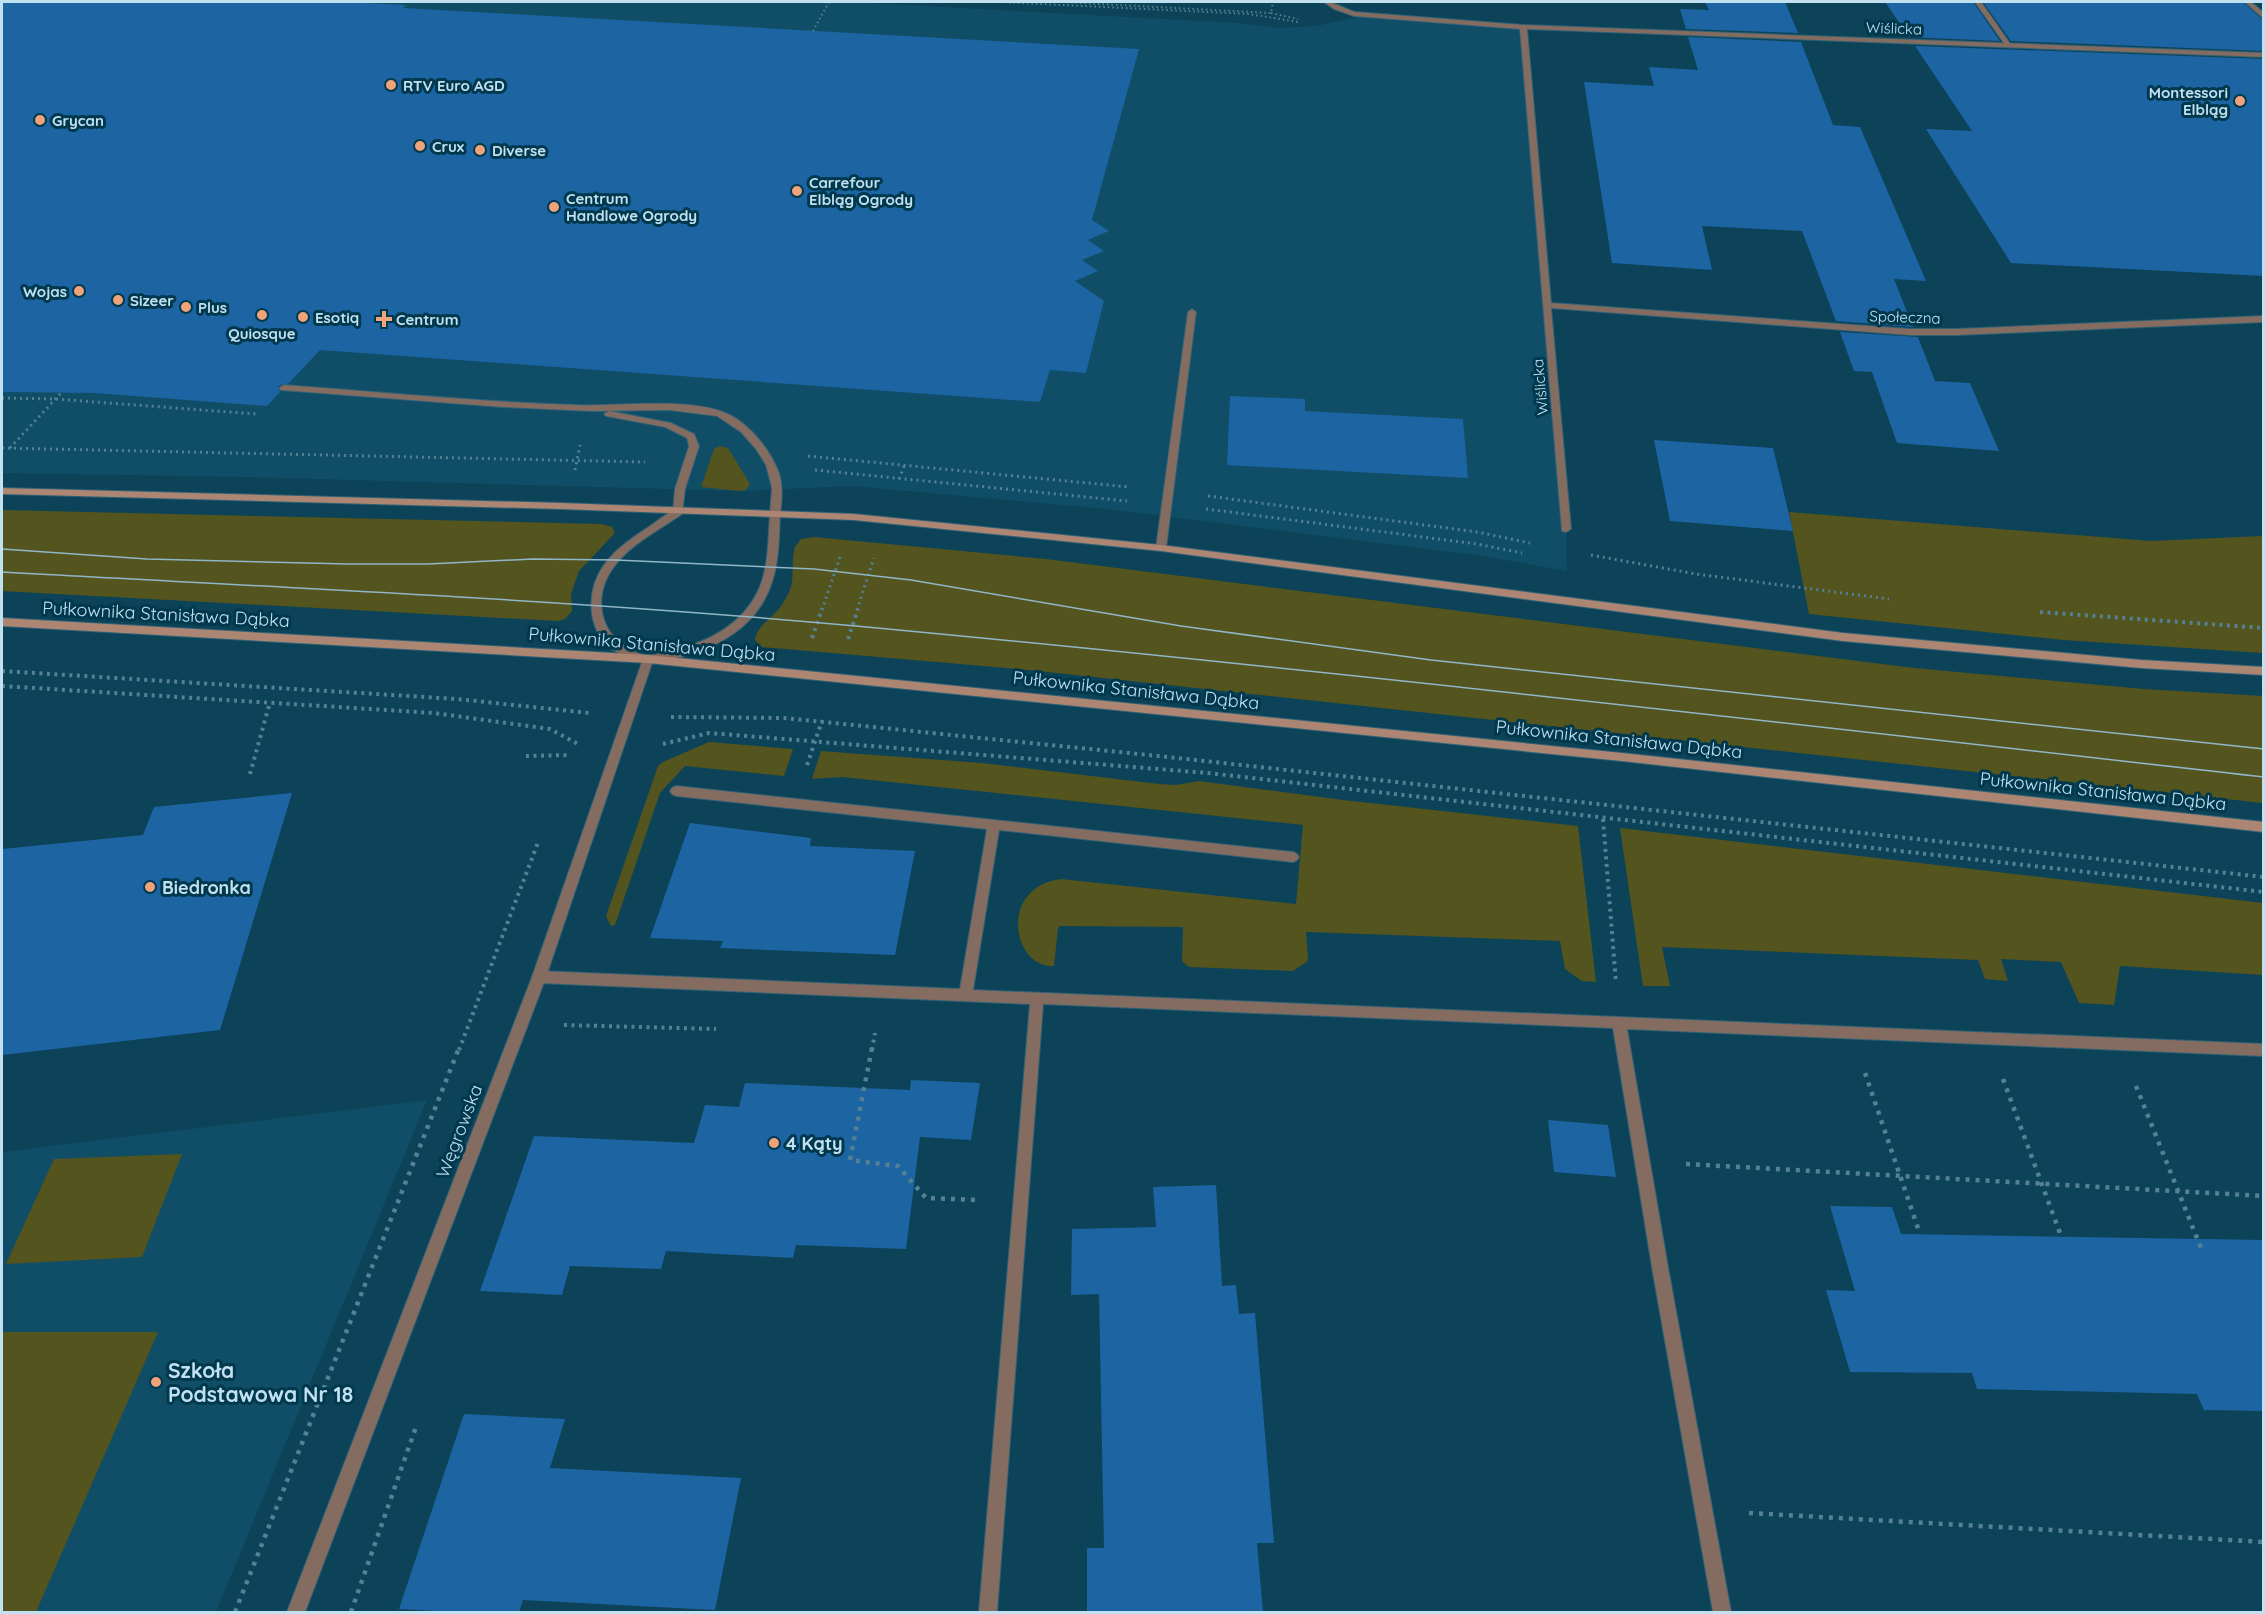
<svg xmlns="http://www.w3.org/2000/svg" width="2265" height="1614" font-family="Quicksand,sans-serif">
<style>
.built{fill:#0f4e66}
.green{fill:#53541e}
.building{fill:#1d64a3}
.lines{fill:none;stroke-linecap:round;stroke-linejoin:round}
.lane-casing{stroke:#316276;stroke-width:2}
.street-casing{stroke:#316276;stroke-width:2}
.secondary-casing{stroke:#316276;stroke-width:2}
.path-far3{stroke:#548194;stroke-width:2;stroke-dasharray:1.5 3;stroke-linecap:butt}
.path-far2{stroke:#548194;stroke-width:3;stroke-dasharray:2 4;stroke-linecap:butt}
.path-far1{stroke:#548194;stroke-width:4;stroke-dasharray:3 4.5;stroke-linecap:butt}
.path{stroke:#548194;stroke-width:4.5;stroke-dasharray:4 6;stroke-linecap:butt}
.lane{fill:#846c60;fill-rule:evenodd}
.street{fill:#846c60;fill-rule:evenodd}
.secondary{fill:#ac8672;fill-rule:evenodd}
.tram{stroke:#91b6c7;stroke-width:1.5}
.poi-dot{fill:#efa378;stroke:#00384d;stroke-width:2}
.labels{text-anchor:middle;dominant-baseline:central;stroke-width:6;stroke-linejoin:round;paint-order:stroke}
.far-street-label{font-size:15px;fill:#c1e0f0;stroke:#00384d}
.far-poi-label{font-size:15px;font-weight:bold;fill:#c1e0f0;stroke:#00384d;text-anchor:start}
.street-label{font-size:18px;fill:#c1e0f0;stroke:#00384d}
.poi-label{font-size:18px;font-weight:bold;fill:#c1e0f0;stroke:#00384d;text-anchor:start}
.near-poi-label{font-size:21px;font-weight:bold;fill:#c1e0f0;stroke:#00384d;text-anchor:start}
</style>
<rect width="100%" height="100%" fill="#0d4358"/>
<!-- built -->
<path class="built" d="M2,2H851L1238,23L1280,28L1316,26L1367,15L1523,27L1566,529L1567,571L1483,556L1107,509L851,486L741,491L243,477L2,473Z
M427,1100L216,1612H2V1152Z"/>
<!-- green -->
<path class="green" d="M720,446L728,448L750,484L746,490L738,491L701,487L714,449Z
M2,510L602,524L612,527L615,533L579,571L571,594L572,611L565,619L558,621L2,591Z
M1789,512L2151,541L2263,536V653L2064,640L1809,614Z
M814,537L1046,559L1914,668L2144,689L2263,696V803L1029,670L762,647L755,640C757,625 773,618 781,606C799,582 789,571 795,547L801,539Z
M709,742L793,749L784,776L685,766L660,793L615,925L611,926L606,916L658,766L663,762Z
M821,751L982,763L1159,784L1176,785L1199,781L1343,800L1578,826L1596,982L1582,981L1565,969L1560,941L1306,932L1308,961L1293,971L1189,967L1182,961L1183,927L1060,926L1058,928L1054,966C1012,968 998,887 1061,879L1296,904L1303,825L842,777L812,779Z
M1620,828L2263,903V975L2120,966L2114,1005L2079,1003L2061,962L2001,959L2008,981L1985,979L1978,960L1662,947L1670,986H1643Z
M182,1154L142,1257L6,1264L54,1159Z
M2,1332H158L36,1612H2Z"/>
<!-- building -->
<path class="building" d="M2,2H343L406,5L403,8L1139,49L1092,220L1109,231L1088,240L1104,251L1082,260L1098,271L1075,281L1104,301L1086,373L1050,370L1040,402L320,350L289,383L278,386L280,392L267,406L95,393L2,392Z
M1705,2H1785L1798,33L1686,29L1680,9L1709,10Z
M1885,2H1973L2000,41L1909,37Z
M1983,2H2243L2264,21V51L2011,41Z
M1688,37L1801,42L1833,125L1860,127L1926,281L1894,279L1913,327L1836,321L1802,231L1702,226L1712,270L1612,263L1584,82L1654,86L1649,67L1698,70Z
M1915,46L2264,59V276L2011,263L1926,129L1972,131Z
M1840,332L1918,337L1935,381L1970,383L1999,451L1897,443L1872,372L1854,371Z
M1230,396L1305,399V411L1463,419L1468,478L1227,465Z
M1654,440L1773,448L1793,531L1670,521Z
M292,793L220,1030L2,1055V849L143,835L154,807Z
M690,823L811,838L810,846L915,851L895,955L720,948L723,941L650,938Z
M911,1080L980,1083L971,1140L920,1137L906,1249L796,1245L793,1258L666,1251L661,1269L570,1266L562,1295L480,1291L534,1136L694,1143L705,1105L739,1107L745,1083L910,1090Z
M1548,1120L1608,1125L1616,1177L1554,1172Z
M1216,1185L1222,1286L1236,1285L1239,1314L1255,1313L1274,1543H1257L1263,1612H1087V1548H1104L1099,1294L1071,1295L1072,1229L1156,1227L1153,1187Z
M1830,1206L1892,1207L1901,1234L2264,1240V1411L2204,1410L2197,1394L1977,1389L1972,1373L1850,1372L1826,1290L1855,1291Z
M464,1414L565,1419L550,1468L741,1478L715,1610L523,1600L519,1612H454L399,1609Z"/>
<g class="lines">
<!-- lane casing -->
<g class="lane-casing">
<path id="lane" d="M1975,2H1981L2011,45L2010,46H2006Z
M2245,2H2251L2264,13V19Z
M1192,309L1196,312L1166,548L1161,551L1156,548L1188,312Z
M284,385C381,392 478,402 576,405C618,407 692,396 730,415C751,426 771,451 779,473C783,486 782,501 780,514L775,517L770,514L772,488L766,465L756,449L741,432L717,416L669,410L591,411L502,407L281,390L279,388Z
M609,411L671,423L694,434L699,446L685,489L682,514H674L673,512L675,489L689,446L687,438L665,427L606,416L604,414Z
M676,786L1293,852L1297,854L1299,857L1297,860L1293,862L999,830L973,990L2264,1044V1056L1627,1029L1669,1273L1731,1612H1713L1653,1273L1613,1028L1043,1004L997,1612H979L1030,1004L539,983L534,981L532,977L534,973L539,971L960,989L987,829L676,796L672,794L670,791L672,788Z"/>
</g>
<!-- street casing -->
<g class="street-casing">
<path id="street" d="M1324,2C1333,1 1345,9 1355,12L1523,25L2264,53V57L1527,29L1551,303L1910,329H1957L2264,316V322L1957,335H1910L1551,308L1571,529L1566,532L1562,531L1520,29L1354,16L1334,9Z
M678,509L682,510V514C659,530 629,545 613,568C589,601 603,645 644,655C651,656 659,654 666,652C704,644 741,627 758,591C769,568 768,539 770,514L775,511L780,514C779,537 779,561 772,582C755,635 702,655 652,663L546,977L305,1612H287L532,977L642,662C629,658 614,653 605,643C586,621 588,587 604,565C616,548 634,537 650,526C659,520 668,512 678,509Z"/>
</g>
<!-- secondary casing -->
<g class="secondary-casing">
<path id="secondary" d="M2,488L561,503L854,514L1161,545L1843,633L2141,660L2264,667V675L2141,668L1843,641L1161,551L854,520L561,509L2,494Z
M2,618L648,655L1622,753L2264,822V832L1622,761L648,663L2,626Z"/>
</g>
<!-- path-far3 -->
<path class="path-far3" d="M1000,2L1249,14L1298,22
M1062,2L1271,13L1273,2
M1271,13L1298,19
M813,31L829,2"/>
<!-- path-far2 -->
<path class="path-far2" d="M2,398L55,399L256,414
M2,448L645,462
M10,448L61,393
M808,456L1129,487
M575,470L580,445
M815,470L1127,501
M899,479L904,466
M1208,496L1477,532L1530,543
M1206,509L1477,544L1522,553
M1591,555L1696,574L1889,599
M822,610L841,554
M857,610L874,558"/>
<!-- path-far1 -->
<path class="path-far1" d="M2040,612L2264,628
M812,638L822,609
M848,639L858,609
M2,671L457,699L589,713
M2,686L434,713L550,729L578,744
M671,717L784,718L1168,757L2264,877
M663,744L709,733L1208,773L2264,892
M526,756L571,755
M807,765L822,721
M250,774L270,702
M1603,819L1616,983
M564,1025L716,1029
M459,1050L539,840
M872,1050L875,1033"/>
<!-- path -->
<path class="path" d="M872,1048L850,1160L898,1166L926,1198L978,1200
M1865,1073L1920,1234
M2003,1079L2061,1236
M2136,1086L2203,1253
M1686,1164L2264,1196
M1749,1513L2264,1542
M235,1612L459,1048
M351,1612L417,1424"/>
<!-- lane -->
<use href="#lane" class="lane"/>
<!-- street -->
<use href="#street" class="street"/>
<!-- secondary -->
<use href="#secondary" class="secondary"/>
<!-- tram -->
<path class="tram" d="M2,549L147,559L348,564H428L533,559L616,560L814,569L911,580L1181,626L1431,660L2264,749
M2,572C287,588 572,600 856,626C1326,670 1795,724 2264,777"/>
</g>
<!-- markers -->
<g class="poi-dot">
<circle cx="391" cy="85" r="6"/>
<circle cx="2240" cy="101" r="6"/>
<circle cx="40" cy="120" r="6"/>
<circle cx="420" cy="146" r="6"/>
<circle cx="480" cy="150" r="6"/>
<circle cx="797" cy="191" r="6"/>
<circle cx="554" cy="207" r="6"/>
<circle cx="79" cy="291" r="6"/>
<circle cx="118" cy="300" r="6"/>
<circle cx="186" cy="307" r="6"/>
<circle cx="262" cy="315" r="6"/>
<circle cx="303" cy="317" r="6"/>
<path d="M381 310h6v6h6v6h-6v6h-6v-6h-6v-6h6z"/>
<circle cx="150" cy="887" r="6"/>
<circle cx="774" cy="1143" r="6"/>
<circle cx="156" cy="1382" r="6"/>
</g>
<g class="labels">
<!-- far-street labels -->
<g class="far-street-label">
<text transform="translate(1894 28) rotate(2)">Wiślicka</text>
<text transform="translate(1905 317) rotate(2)">Społeczna</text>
<text transform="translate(1540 387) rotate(-95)">Wiślicka</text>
</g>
<!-- far-poi labels -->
<g class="far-poi-label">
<text x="403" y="85">RTV Euro AGD</text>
<text x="2228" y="92" text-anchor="end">Montessori<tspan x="2228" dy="17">Elbląg</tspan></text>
<text x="52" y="120">Grycan</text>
<text x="432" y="146">Crux</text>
<text x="492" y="150">Diverse</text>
<text x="809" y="182">Carrefour<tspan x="809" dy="17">Elbląg Ogrody</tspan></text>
<text x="566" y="198">Centrum<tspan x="566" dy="17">Handlowe Ogrody</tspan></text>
<text x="67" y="291" text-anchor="end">Wojas</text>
<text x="130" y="300">Sizeer</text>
<text x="198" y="307">Plus</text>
<text x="315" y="317">Esotiq</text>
<text x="396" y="319">Centrum</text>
<text x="262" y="333" text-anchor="middle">Quiosque</text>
</g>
<!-- street labels -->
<g class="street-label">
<text transform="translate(166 614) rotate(3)">Pułkownika Stanisława Dąbka</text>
<text transform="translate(652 644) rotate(5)">Pułkownika Stanisława Dąbka</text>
<text transform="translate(1136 690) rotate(6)">Pułkownika Stanisława Dąbka</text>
<text transform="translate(1619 739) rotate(6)">Pułkownika Stanisława Dąbka</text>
<text transform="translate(2103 791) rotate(6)">Pułkownika Stanisława Dąbka</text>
<text transform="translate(459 1131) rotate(-69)">Węgrowska</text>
</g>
<!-- poi labels -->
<g class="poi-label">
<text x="162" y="887">Biedronka</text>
<text x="786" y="1143">4 Kąty</text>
</g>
<!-- near-poi labels -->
<g class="near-poi-label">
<text x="168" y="1370">Szkoła<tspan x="168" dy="24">Podstawowa Nr 18</tspan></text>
</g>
</g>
<!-- border -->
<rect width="2265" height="1614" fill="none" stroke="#c1e0f0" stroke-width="6"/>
</svg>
